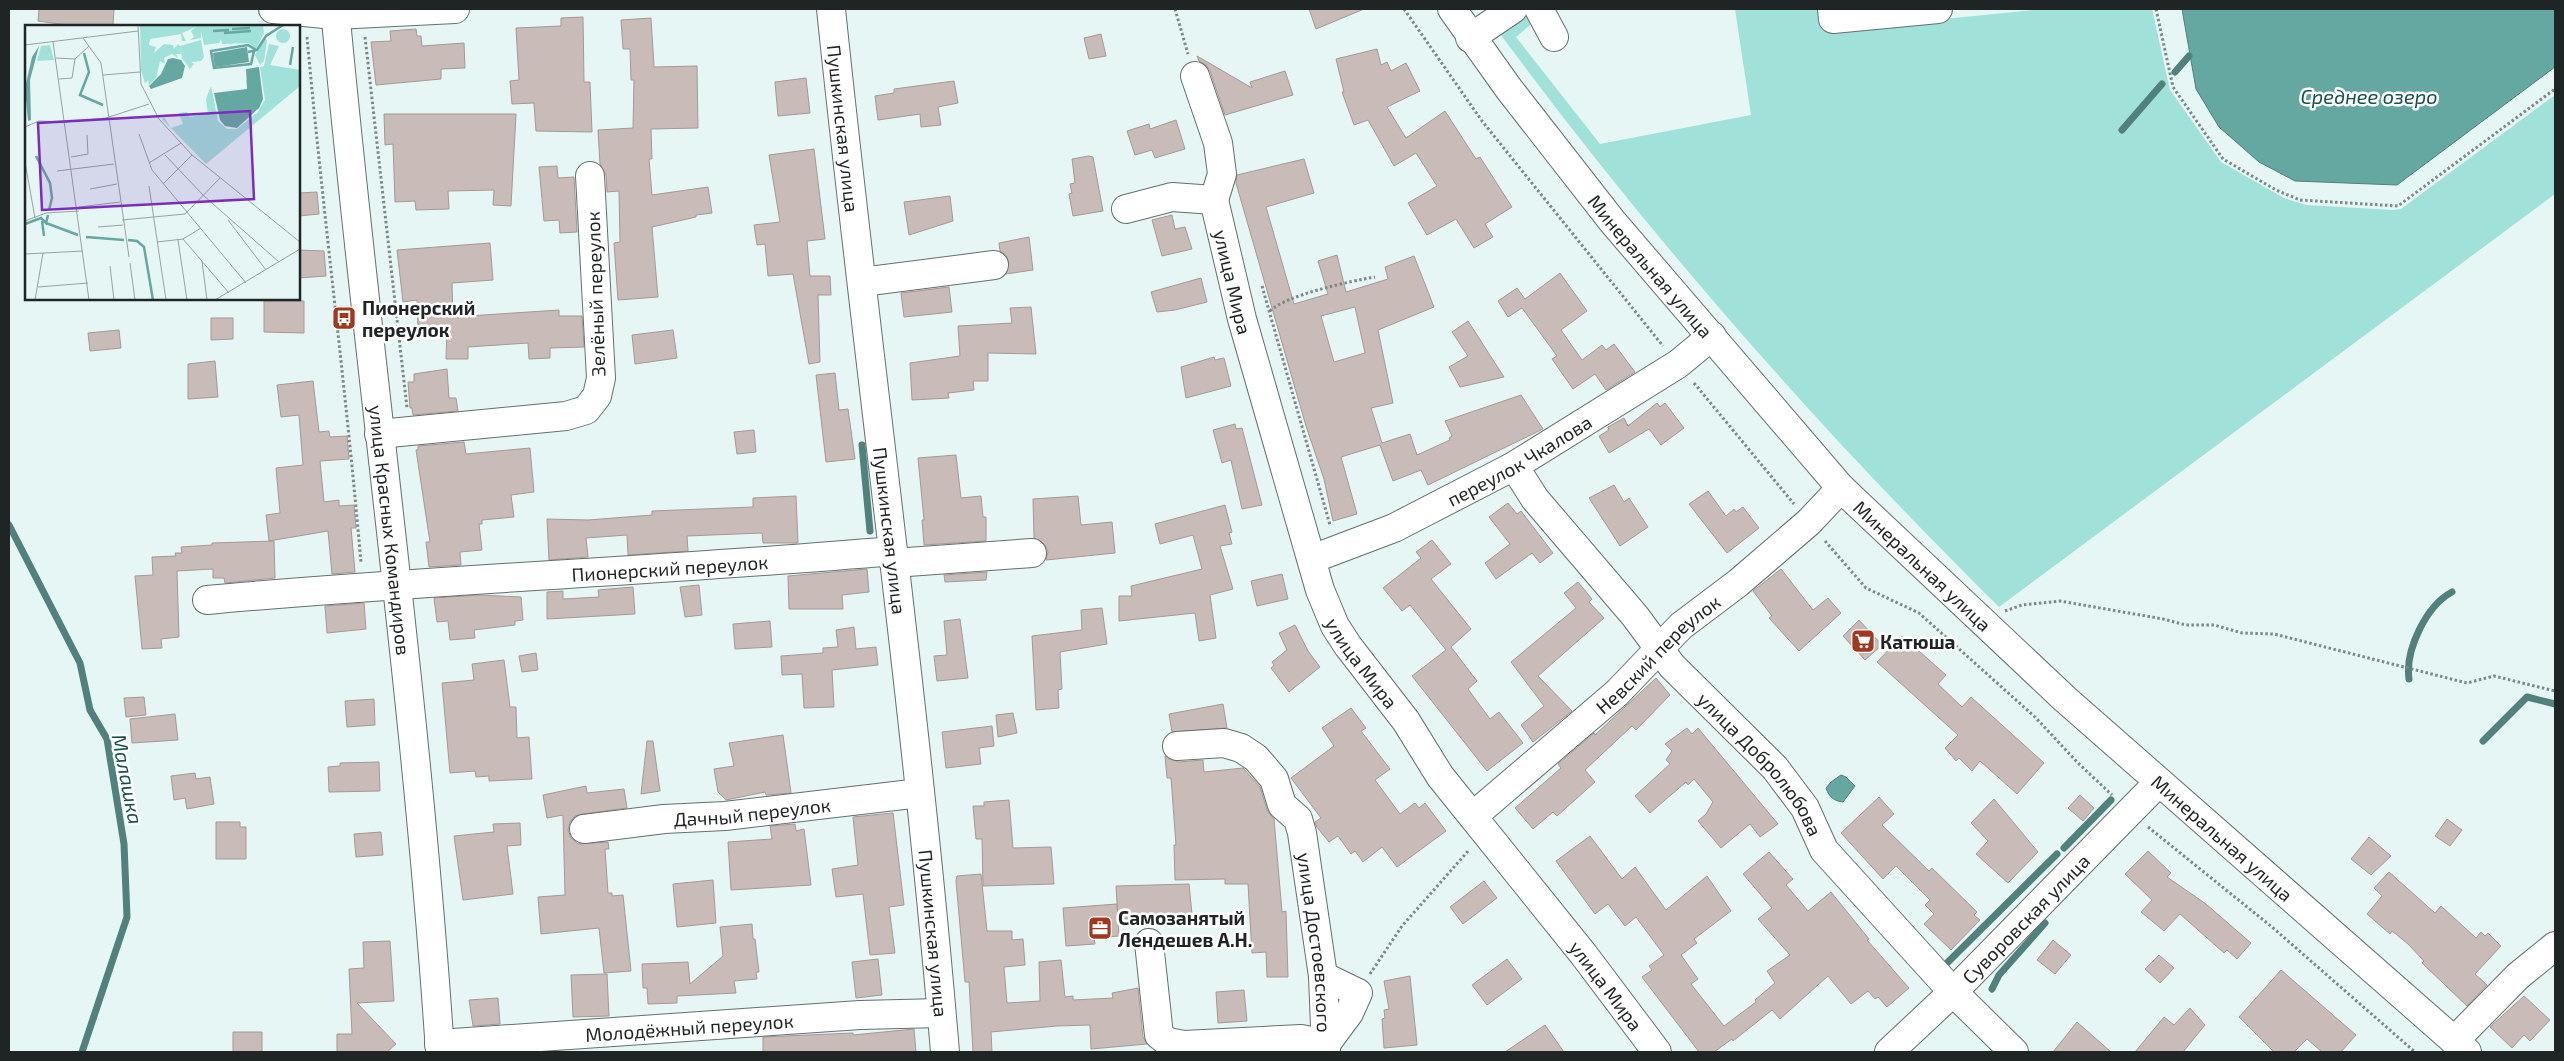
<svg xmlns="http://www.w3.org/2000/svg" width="2564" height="1061" font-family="'Exo 2',sans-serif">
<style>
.green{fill:#a0e1d9}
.water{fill:#65a8a1;stroke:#50817c}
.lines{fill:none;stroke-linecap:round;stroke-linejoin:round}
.stream{stroke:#50817c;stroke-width:7}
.building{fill:#c9bbb7;stroke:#a69894;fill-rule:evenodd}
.minor-casing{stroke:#62706e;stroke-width:30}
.major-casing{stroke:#62706e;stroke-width:30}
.path{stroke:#7e8887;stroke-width:3;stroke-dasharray:2.5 2.5;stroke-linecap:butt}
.minor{stroke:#fff;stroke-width:28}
.major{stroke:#fff;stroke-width:28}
.labels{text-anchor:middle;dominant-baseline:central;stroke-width:5;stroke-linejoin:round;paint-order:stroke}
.street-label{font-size:19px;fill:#1f2524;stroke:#fff}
.poi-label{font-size:19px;font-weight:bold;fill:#1f2524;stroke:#fff;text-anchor:start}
.water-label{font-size:20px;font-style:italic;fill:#16514c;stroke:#fff}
.inset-river{fill:none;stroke:#65a8a1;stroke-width:2.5}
.inset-road{fill:none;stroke:#96a2a1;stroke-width:1}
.view{fill:#7b2cbf;fill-opacity:0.15;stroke:#7b2cbf;stroke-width:2.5}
.inset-edge{fill:none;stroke:#1f2524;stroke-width:2.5}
</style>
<rect width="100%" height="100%" fill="#e6f6f4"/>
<!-- green -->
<path class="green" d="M1735,9H1822L1824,31L2043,9H2152L2170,90L2221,162L2284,198L2306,205L2393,210L2401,209L2555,95V194L1999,607C1818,428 1649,236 1498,31L1528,13L1535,21L1516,37L1600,144L1751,115Z"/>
<!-- water -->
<path class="water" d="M2182,9H2555V67L2397,185L2295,181L2259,162L2219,127L2196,89Z
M1841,775L1846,777L1855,786L1843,802C1834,801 1829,797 1826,788L1831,782Z"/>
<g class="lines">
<!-- stream -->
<path class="stream" d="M2175,72L2189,56
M2122,130L2162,84
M862,445L870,531
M9,525L80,663L90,710L107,739L124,844L127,917L82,1052
M2409,679C2405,650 2426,606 2452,592
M2483,741L2527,697L2555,704
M2064,848L2111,800
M1946,964L2057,854
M1992,989L1999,975L2045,923"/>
</g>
<!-- building -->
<path class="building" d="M39,9H114L113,26H74L38,21Z
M1309,9H1364L1316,29Z
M583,17L584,82H590L592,132L536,131L534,103L512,104L510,81L519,80L516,28L561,26V18Z
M651,18L654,67L697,66L698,128L651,129L652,159H649L652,195L708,187L712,213L696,215V217L652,227L658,297L618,300L614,243L620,242L619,191L607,192L606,175L600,164L598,130L633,128L634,80H631L630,49H623L621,20Z
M416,29L417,36H421L422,46L464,43L465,68L441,69V79L376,85L371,42L391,41L390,31Z
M1101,34L1106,56L1089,59L1084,38Z
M1377,49L1381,65L1387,62L1391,71L1406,63L1420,91L1387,107L1406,138L1445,111L1476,159L1480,157L1512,207L1485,224L1493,237L1474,248L1456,219L1427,235L1408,203L1437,186L1416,153L1394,166L1368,120L1354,125L1342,92H1344L1336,59Z
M1197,56L1252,88L1250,82L1285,71L1293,95L1225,115L1210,71L1206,65L1199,61Z
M806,78L810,113L778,116L775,82Z
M954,81L958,103L938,107L941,125L921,127L920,114L878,120L875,96L894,93V89Z
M384,114H516L511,206L493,205L494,190L448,191L449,209L416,210L415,201L395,202L393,144L385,145Z
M1176,120L1185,149L1155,158L1152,150L1135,155L1127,131L1149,124L1150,129Z
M814,149L825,239L807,241L810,276H830L831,295H818L820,362L809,364L793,274L768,276L765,244L757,245L754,225L780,222L769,155Z
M1089,156L1093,157L1103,211L1073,216L1069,194L1072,193L1070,184L1075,183L1072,159Z
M1304,159L1314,193L1266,207L1294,304L1328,294L1318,261L1337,255L1346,292L1388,279L1385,267L1414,256L1434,307L1378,330L1393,403L1371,408L1382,443L1410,434L1417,455L1450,440L1449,438L1452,436L1445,421L1521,395L1543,429L1428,485L1421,470L1393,481L1380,445L1341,457L1357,514L1333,521L1324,479L1306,426L1236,183L1237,175ZM1355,307L1365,353L1334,362L1321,316Z
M557,166L558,178L574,177L577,232L560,233L559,220L544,221L539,167Z
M317,192L319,214L299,216V193Z
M950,196L953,221L909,235L904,202Z
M1172,215L1175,229L1185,227L1192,249L1162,256L1152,220Z
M1029,237L1033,270L1006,274L1009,263L1006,255L1000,251L999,243Z
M490,243L493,280L452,283L453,317L559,310V316H582L584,347L550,348V358L529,359L528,343L468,347V359H446L447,329H418L417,300L403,302L397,250Z
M299,250L324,251L326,276L299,278Z
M1560,273L1587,311L1561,330L1582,360L1602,345L1606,350L1614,344L1635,372L1606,390L1595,374L1573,389L1552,359L1557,356L1522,308L1508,317L1498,301L1517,288L1525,299Z
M1201,278L1207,302L1175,310L1157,312L1151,292Z
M949,287L952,312L904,317L901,293Z
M264,301H304V333L264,332Z
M1031,307L1036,354L988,353V381H973L974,390L948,393L949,398L912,400L910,363L960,356L958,326L1012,323L1010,308Z
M211,318H233V339L211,340Z
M1468,321L1504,377L1460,387L1449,367L1468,356L1452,332Z
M119,330L121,348L90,351L88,333Z
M673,330L677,358L635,364L632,335Z
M1214,357L1215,360L1224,358L1231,386L1186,398L1181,367Z
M215,361L218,397L188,399V364Z
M447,369L449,398H456L458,411L413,415L412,408H410L408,382H414V374Z
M835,373L839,410L848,409L855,459L826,462L816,375Z
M313,381L319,432L329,431L330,437L347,436L349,459L320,461L324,502L339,500V506L354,505L356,528H351L355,572L332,574L328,531L269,541L266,515L280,513L276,468L303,465L299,415L281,417L277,385Z
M1657,403L1660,407L1665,403L1684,428L1661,445L1649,429L1609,453L1599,436L1609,430L1608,427L1624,418L1628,426Z
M1235,424L1236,429L1242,428L1262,505L1242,509L1231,460L1222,463L1213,430Z
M754,430L756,452L737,454L734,432Z
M464,442L466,454L530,448L534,492L511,495L514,517L482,520V524H479L482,550L460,552L461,565L429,567L426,542H430L416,450H418V446Z
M956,455L961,498L981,496L983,517H986V541L924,545L922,520H924L918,458Z
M1614,485L1624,502L1629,498L1648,527L1620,546L1589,498Z
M1708,491L1726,516L1734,509L1736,512L1743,507L1759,528L1727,553L1689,504Z
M796,496L798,543H763L762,533L687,536L688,551L628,555L627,535L586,538L588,557L549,560L547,519L588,520L652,515V511L753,507V498Z
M1078,496L1081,525L1112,522L1115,553L1046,560L1048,552L1045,545L1034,538L1033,499Z
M1508,503L1517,514L1521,511L1553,553L1540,563L1532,553L1496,579L1485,563L1510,544L1489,517Z
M1225,505L1232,532L1229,533L1232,544L1220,546L1233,589L1210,595L1216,638L1199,641L1195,613L1119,621V596H1132L1131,586L1202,569L1193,535L1160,544L1155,524Z
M1432,540L1451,564L1431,579L1471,629L1451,647L1477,681L1468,689L1490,719L1499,712L1523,743L1487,771L1412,676L1446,650L1410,605L1402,611L1383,588L1421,558L1416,552Z
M274,541L275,578L225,583L224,578H213V569L177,571L179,637L161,639L162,648L142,649L135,576L153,575L152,557L176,556L175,553H182L181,547L212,545V543Z
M867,569L869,592L842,595L843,609H789L788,576Z
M1781,569L1813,610L1828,598L1841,613L1799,651L1769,618L1772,616L1753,591Z
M987,572L986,580L945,582L944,575Z
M1282,574L1288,599L1257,606L1251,581Z
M1578,582L1592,599L1589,602L1604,618L1538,676L1572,711L1533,742L1521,725L1544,706L1511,662L1576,608L1564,593Z
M699,585L702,615L685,617L680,587Z
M633,587L635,614L547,619V592L563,591V599L599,597L598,590Z
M479,595L521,597L523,620L515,621V625L474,630L475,638L450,640L448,621L437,622L434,598Z
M364,603L366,629L327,633L325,606Z
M1102,608L1107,644L1060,652L1062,689L1058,690L1059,708L1036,710L1032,636L1082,630L1081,610Z
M960,619L968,678L937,681L934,656L947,655L944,621Z
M1859,620L1882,645L1865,660L1843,636Z
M770,621L772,647L735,649L733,624Z
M1295,625L1308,651L1320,667L1289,692L1271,668L1274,665L1272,662L1287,650L1279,633Z
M854,627L856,649L876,647L878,665L832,670L834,707L804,708L802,674L782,675L781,656L823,653V648L838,647L836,630Z
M1902,636L1946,675L1938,684L1962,707L1971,697L2044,763L2017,794L1980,761L1972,771L1959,758L1956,761L1945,748L1958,735L1877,662Z
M536,653L538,670L522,672L519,656Z
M504,660L510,707H516L517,738L529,737L532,779L489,781V776L476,777L475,771L450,773L442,683L474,680L472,664Z
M1656,678L1670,695L1636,730L1632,726L1585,770L1595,782L1557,816L1553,812L1533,829L1515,808L1561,768L1558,764L1594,733L1595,735Z
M144,697L146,715L126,717L124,698Z
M374,699L375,725L347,727L345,701Z
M1223,704L1227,728L1172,732L1169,714Z
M1351,708L1366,728L1361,731L1390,769L1375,780L1400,814L1415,803L1419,808L1425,803L1446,831L1397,867L1382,847L1363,862L1355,851L1351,854L1338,836L1329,842L1316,826L1315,822L1321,818L1291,778L1334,746L1322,728Z
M1013,713L1017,733L998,737L996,715Z
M175,714L178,740L132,743L130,719Z
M992,726L994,746L979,748L981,764L946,768L942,732Z
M1687,728L1692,734L1698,728L1778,824L1760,837L1750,824L1721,848L1698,821L1706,814L1713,802L1694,779L1688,785L1686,782L1650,813L1635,796L1670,764L1666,760L1672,751L1665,744Z
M783,735L791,793L766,795L765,792L726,800L718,792L714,769L734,766L729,743Z
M647,741H653L660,791L641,794Z
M1165,756L1178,762L1203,760L1204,772L1243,768L1260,787L1267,810L1274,819L1282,912L1286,911L1288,977H1267L1266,952L1252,953L1248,884H1225V879L1175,880L1174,845H1176L1171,778H1167Z
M379,762L380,791L329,792L328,767L340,766V763Z
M195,773L196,779L210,777L214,804L187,809L185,798L174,800L171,776Z
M586,786L587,793L624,789L627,808L582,814L575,816L570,822L568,830L571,838L578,844L608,842L609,849H605L608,893H612V896L623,895L631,971L604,973L599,928L541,934L538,897L565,895L563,815L547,818L543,795Z
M2080,795L2094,808L2083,821L2068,808Z
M1879,797L1894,814L1882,825L1929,871L1932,868L1977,912L1974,915L1980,920L1951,950L1924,924L1934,914L1925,905L1930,900L1896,866L1883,879L1841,833Z
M1994,799L2038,852L2008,883L1976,854L1988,841L1971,823Z
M1009,800L1013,848L1051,847L1054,884L983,886L982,839H976L973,806H984V802Z
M893,813L904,905L889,907L895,953L870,955L863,894L836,897L832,869L858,865L853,817Z
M2447,819L2462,830L2450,846L2435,836Z
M216,822H240V827H246V859H216Z
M520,823L521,845L507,846L513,894L463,900L454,836L494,832L493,824Z
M795,824L796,831L804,829L811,885L731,890L728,842L772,839L770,826Z
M381,832L383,855L356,857L354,834Z
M1590,836L1622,879L1635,867L1666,910L1707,876L1731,911L1694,939L1697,943L1681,955L1698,979L1691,984L1724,1026L1756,1002L1755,1000L1775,983L1767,971L1790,955L1758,919L1772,908L1743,874L1769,852L1793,879L1786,885L1808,911L1831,892L1869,939L1867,940L1909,988L1887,1007L1878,997L1875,999L1868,991L1851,1004L1828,976L1780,1019L1772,1010L1733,1041L1732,1039L1714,1052H1699L1642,977L1652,970L1649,966L1664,955L1636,917L1625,926L1608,904L1595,914L1556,861Z
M2369,837L2391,856L2371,875L2351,859Z
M2148,851L2171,873L2167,877L2206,904L2251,943L2237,959L2227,950L2224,953L2180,914L2164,931L2141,912L2152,900L2125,874Z
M2389,872L2435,913L2441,906L2476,938L2481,932L2485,936L2488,933L2501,946L2475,974L2487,985L2467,1006L2422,963L2424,961L2408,944L2392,931L2390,934L2367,914L2382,896L2374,888Z
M981,874L987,931H1012V940L1023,939L1025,965L1004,967L1007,1003L1040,1001L1039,962L1061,960L1065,997L1073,996V1000L1113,998L1112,993L1138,988L1143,1037L1147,1044L1091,1049L1090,1025L1057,1026L991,1032L992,1052H973L969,982H965L956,881L957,876Z
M713,880L716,923L677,927L673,884Z
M1484,881L1497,898L1463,924L1450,907Z
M1189,884L1192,914L1177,916L1178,922L1161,923L1160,918L1118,919L1116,886Z
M1117,904L1119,936L1094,938L1095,944L1066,946L1063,908Z
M752,924L753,939H755L759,972H756L757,979L734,981L736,993L677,996V1003L648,1004L647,988H643L642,964L688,962L690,984L723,956L720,927Z
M2053,940L2071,955L2055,974L2037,960Z
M390,941L394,1001L357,1003L396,1044L387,1052H337V1034H352L349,969L364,968L363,942Z
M2159,955L2174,968L2160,983L2145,969Z
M878,959L882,995L856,998L852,962Z
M1507,959L1522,979L1487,1005L1472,985Z
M2281,970L2356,1035L2341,1052H2322L2307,1039L2294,1052H2274L2239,1017Z
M607,974L609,1016L573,1017L571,975Z
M1410,976L1417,1045L1384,1048L1382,1019L1385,1018L1384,1010L1389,1009L1384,981Z
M1244,990L1247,1021L1218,1023L1216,992Z
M2524,996L2550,1020L2530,1041L2524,1035L2512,1048L2490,1027Z
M498,998L500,1024L473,1026L469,1000Z
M2190,1008L2205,1025L2183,1052H2135L2164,1017L2174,1025Z
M2077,1022L2111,1052H2053Z
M1545,1025L1564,1052H1505Z
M914,1029L916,1052H763V1037L853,1033V1035Z
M233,1032H262V1052H233Z"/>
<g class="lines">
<!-- minor casing -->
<g class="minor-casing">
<g id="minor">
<path d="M273,9L335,15L455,9"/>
<path id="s1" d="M831,9C867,357 916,704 945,1052"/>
<path d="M1539,9L1554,37"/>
<path d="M1832,9L1833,19L1938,9"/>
<path d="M1470,38L1513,9"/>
<path d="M1195,76L1218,143L1222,174L1214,200"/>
<path id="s2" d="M1214,200L1242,319L1320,590L1335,626L1348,646L1406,721L1440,776L1584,955L1657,1052"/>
<path d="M1126,209L1172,197L1214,200"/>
<path d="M862,282L994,265"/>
<path d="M379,434L566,416L586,410L597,396L601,378L590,176"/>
<path id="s3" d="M1514,466L1535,499L1635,616L1672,666L1775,768L1805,808L1824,850L1953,992L2014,1052"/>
<path id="s4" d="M1312,559L1394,528L1514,466L1678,364L1712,336"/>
<path d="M894,563L1032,553"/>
<path id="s5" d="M207,600C435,579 664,571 893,551"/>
<path id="s6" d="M1177,746L1224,743L1241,748L1256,758L1274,779L1282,805L1298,819L1302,833L1323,976L1326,1052"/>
<path id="s7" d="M1473,816L1617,693L1681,626L1738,583L1809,522L1841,488"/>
<path id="s8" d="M584,829L664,819L725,816L920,793"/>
<path d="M1149,943L1159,1035L1168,1042L1184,1045L1301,1039L1326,1044L1349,1013L1358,993L1323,976"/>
<path d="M2454,1041L2518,976L2555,946"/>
<path id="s9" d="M439,1044L860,1015L941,1013"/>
<path id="s10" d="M1889,1052L1953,992L2159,782"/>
</g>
</g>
<!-- major casing -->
<g class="major-casing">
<g id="major">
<path id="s11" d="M335,9C367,357 417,703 440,1052"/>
<path id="s12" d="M1452,9L1509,89L1612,221L1841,488L2065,699L2467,1052"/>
</g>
</g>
<!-- path -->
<path class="path" d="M1175,9L1188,54
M1404,9L1482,121L1663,346
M2156,9L2173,87L2223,159L2276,190L2300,200L2398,206L2555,89
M307,37C323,213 346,388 361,563
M365,37L407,408
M1262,286L1330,525
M1270,311C1286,295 1351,281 1375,277
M1694,383L1794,504
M1825,541L1866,588L1919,613L2035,717L2078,763L2112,795
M2005,611L2022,605L2060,601L2163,619L2186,625H2214L2242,633L2274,634L2467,683L2494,676L2555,691
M2148,827L2272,927L2415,1052
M1370,974L1402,926L1469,850"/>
<!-- minor -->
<use href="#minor" class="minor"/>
<!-- major -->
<use href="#major" class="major"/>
</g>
<!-- icons -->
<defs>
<g id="bus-square" transform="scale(1.25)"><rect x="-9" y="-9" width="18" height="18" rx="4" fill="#a0371e" stroke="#fff"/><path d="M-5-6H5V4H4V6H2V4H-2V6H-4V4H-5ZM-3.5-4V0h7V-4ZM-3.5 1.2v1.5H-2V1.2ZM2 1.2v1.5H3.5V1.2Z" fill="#fff"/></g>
<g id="supermarket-square" transform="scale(1.25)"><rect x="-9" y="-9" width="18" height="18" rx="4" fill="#a0371e" stroke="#fff"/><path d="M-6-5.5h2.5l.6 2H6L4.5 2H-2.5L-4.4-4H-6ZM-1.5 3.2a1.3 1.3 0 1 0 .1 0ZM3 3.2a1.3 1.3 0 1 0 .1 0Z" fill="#fff"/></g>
<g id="office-square" transform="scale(1.25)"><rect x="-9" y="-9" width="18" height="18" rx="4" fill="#a0371e" stroke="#fff"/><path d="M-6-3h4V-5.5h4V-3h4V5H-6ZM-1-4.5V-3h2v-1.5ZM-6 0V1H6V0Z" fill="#fff"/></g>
</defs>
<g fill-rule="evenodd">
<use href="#bus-square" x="344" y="318"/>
<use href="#supermarket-square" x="1863" y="641"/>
<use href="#office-square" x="1100" y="928"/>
</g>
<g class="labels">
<!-- street labels -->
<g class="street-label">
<text stroke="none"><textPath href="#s1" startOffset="120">Пушкинская улица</textPath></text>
<text stroke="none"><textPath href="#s12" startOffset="325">Минеральная улица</textPath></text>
<text stroke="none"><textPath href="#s2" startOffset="84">улица Мира</textPath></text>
<text transform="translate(595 294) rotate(-92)">Зелёный переулок</text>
<text stroke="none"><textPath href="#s4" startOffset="230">переулок Чкалова</textPath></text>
<text stroke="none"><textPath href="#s11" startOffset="524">улица Красных Командиров</textPath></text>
<text stroke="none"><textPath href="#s1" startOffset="525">Пушкинская улица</textPath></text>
<text stroke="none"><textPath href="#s12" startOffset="730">Минеральная улица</textPath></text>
<text stroke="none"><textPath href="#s5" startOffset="464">Пионерский переулок</textPath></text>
<text stroke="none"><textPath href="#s7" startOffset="246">Невский переулок</textPath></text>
<text stroke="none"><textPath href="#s2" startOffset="489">улица Мира</textPath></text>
<text stroke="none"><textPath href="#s3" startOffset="388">улица Добролюбова</textPath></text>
<text stroke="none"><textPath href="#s8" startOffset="169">Дачный переулок</textPath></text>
<text stroke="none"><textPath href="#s12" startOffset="1135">Минеральная улица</textPath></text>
<text stroke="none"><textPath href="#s10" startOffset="191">Суворовская улица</textPath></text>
<text stroke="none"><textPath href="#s1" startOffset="930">Пушкинская улица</textPath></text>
<text stroke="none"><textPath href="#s6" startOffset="284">улица Достоевского</textPath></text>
<text stroke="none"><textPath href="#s2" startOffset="894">улица Мира</textPath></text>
<text stroke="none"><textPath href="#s9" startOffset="251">Молодёжный переулок</textPath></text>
</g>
<!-- poi labels -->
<g class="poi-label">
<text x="362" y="307">Пионерский<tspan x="362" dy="22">переулок</tspan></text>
<text x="1880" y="641">Катюша</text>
<text x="1118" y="917">Самозанятый<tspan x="1118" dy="22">Лендешев А.Н.</tspan></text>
</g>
<!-- water labels -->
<g class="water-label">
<text x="2369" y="96">Среднее озеро</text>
<text transform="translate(128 779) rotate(79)">Малашка</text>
</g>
</g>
<!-- overview -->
<g transform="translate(25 25)">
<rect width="275" height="275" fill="#e6f6f4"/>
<path d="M115,0H238L239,8L231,24L224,18L197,19L196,14L194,18L179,20L176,6V13L165,15L169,12L166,6L171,2L157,8L161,16H157L156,9L125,14L124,20L131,22L129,28L139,19L148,20L149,24L153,19L155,21L176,15L179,32L176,36L166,37L169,39L165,44L157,33L155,21L156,29H151L153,33L147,29L139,33L140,39L135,36L131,53L124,60L123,55L120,58L123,68L116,45ZM251 11a7 7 0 1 1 14 0a7 7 0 1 1-14 0ZM240,13L242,15L239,36L235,40L230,30ZM244,19L254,21L245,40L275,45V61L181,139L137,94L139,92L146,103L158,99L154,88L162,87L164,92L183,89L181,74L186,61L193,96L202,104H212L233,87L240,75L235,42L239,41ZM25,20L29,35L12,36L16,21Z" fill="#a0e1d9"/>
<path d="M14,21L5,55L6,95L3,96L0,63L7,32ZM222,22L224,37L190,42L188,28ZM148,33L156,35L160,41L157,53L126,64L124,61L136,49L143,34ZM234,42L238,74L234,83L212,103L200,101L195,95L189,68L222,64L221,44Z" fill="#65a8a1"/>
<path class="inset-river" d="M207,4L225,3M188,6L204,5M199,8L226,6M229,26L226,39L189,43L186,26L223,20L231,25M223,27L232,25L241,11L258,0M59,28L64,47L55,70L78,80M265,40L268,22M11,131L25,158L27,173L24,185M17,196L19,211M21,198L53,210M0,199L16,193L21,198L23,190M61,212L99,215M103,215L112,216L119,222L128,275"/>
<path class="inset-road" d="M113,0L116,59L134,94L167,130L275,217M58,13L76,38L104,232M28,17L64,275M0,20L113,6M31,33L50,34M78,50L115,47M34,54L47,53L50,34L64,21M0,102L14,96L41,97L81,93L124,79M114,109L127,145L221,258M140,130L179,171L254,237M46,132L63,129L62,110M0,137L10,193M124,138L156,118M32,146L89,139M138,159L167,130M124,161L141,275M65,164L92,159M54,182L95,177M97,195L160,189L195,153M203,195L241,245M0,196L21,188L54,186M73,202L98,200M158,214L204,268M153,215L162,275M132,217L158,214L176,203M0,229L58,226M177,236L182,275M105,238L110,275M85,241L89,275M13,262L63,258M10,275L18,228M190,275L275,224"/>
<path class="view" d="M225,86L229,174L17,185L13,98Z"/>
<rect width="275" height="275" class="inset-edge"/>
</g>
<!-- border -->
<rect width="2564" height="1061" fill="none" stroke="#1f2524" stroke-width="20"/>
</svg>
